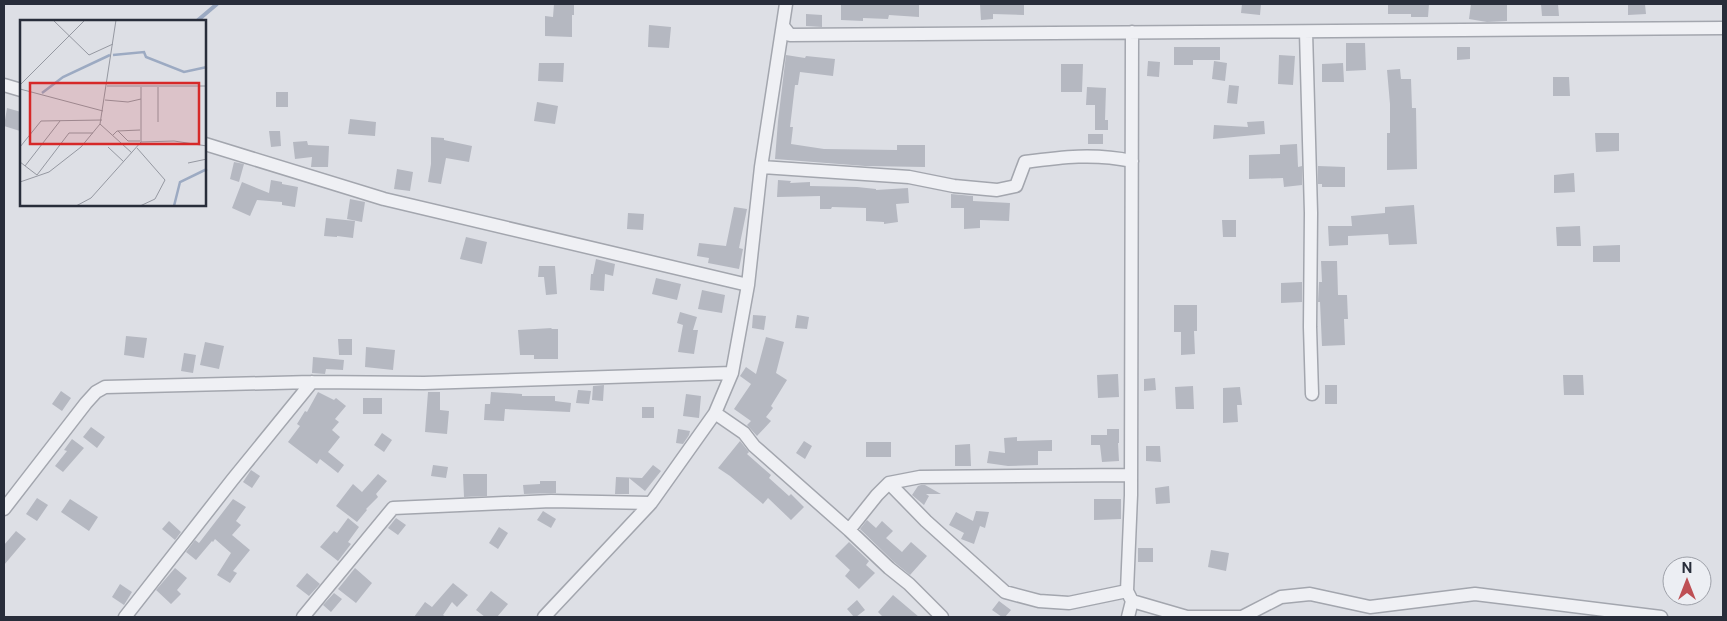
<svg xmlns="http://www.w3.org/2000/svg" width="1727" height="621" font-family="'Public Sans',sans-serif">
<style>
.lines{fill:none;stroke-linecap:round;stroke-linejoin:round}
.stream{stroke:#9caac2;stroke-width:4}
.building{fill:#b5b8c1}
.minor-casing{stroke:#a3a6ae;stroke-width:15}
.minor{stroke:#eff0f4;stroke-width:12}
.inset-river{fill:none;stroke:#9caac2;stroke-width:2.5}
.inset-road{fill:none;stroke:#9598a1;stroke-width:1}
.view{fill:#d62828;fill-opacity:0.15;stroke:#d62828;stroke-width:2.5}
.inset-edge{fill:none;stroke:#282d3a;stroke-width:2.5}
</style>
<rect width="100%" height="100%" fill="#dddfe5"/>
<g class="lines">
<!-- stream -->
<path class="stream" d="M197,21L217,4"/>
</g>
<!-- building -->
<path class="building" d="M554,4H574V15H572V37L545,36V16L553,17Z
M841,4H919V17L889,15L888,19L863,18V21L841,20Z
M980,4H1024V15L993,14V19L981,20Z
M1242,4H1261L1260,15L1241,13Z
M1388,4H1429L1428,17H1411V14H1388Z
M1471,4L1507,5V21L1487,22L1469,19Z
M1541,4H1558L1559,16H1542Z
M1628,4H1645L1646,14L1628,15Z
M806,14L822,15V27L806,26Z
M649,25L671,27L669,48L648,47Z
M1346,43H1365L1366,70L1346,71Z
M1174,47H1220V60H1193V65H1174Z
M1457,47H1470V59L1457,60Z
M786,55L805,58L806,56L835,59L833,76L800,72L798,85H795L790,127H793L791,144L824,149L897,150V145H925V167L865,166L775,159L778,121Z
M1279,55L1295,56L1293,85L1278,84Z
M1148,61L1160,62L1159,77L1147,76Z
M1214,61L1227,63L1225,81L1212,79Z
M539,63H564L563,82L538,81Z
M1343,63L1344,82H1322V64Z
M1061,64H1083L1082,92H1061Z
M1400,69L1401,79H1411L1412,108H1416L1417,169L1387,170V133H1390V104L1387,70Z
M1553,77H1569L1570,96H1553Z
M1229,85L1239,86L1237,104L1227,103Z
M1087,87L1106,88L1105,120H1108V130H1095V105H1086Z
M276,92H288V107H276Z
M537,102L558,106L555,124L534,121Z
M7,108L21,112L20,131L4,126Z
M350,119L376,122L375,136L348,134Z
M1264,121L1265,134L1213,139L1214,125L1248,127L1247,122Z
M269,131H280L281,146L271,147Z
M1595,133H1619V151L1596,152Z
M1088,134H1103V144H1088Z
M431,137L444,138V140L472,146L469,162L446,158L441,184L428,182L431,164Z
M307,141L308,145L329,146L328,167H311L312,157L295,159L293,142Z
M1297,144L1298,167L1302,166V185L1284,187L1283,178L1249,179V155L1280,154V145Z
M234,162L244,164L239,182L230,179Z
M1318,166L1345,167V187H1322V184H1318Z
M397,169L413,172L410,191L394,189Z
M1574,173L1575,192L1554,193V175Z
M271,180L282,182V184L298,187L295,207L282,205V202L257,200L250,216L232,208L242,182L269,193Z
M778,180L791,181L790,183L810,182V186L857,187L876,189V190L908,188L909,203L896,204L898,222L884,224V222L866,221V208L832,207L831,209H820V196L777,197Z
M951,194L973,196V201L1010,203L1009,221L980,220V228L964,229V208H951Z
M350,199L365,202L362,222L347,219Z
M1414,205L1417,244L1389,245L1388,234L1348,236V245L1329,246L1328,226H1352L1351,216L1385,213V207Z
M734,207L747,209L739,248L743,249L739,269L708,263L709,258L697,256L699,243L726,246Z
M628,213L644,214L643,230L627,229Z
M326,218L355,221L353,238L337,236V237L324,236Z
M1222,220H1236V237H1223Z
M1580,226L1581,246H1557L1556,227Z
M466,237L487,242L482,264L460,259Z
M1620,245V262H1593V246Z
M596,259L615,264L613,276L605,274L604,291L590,290L591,274H593Z
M1321,261H1337L1338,295H1347L1348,319H1344L1345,345L1322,346L1320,302H1318L1319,282H1322Z
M539,266H555L557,294L546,295L544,277H538Z
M656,278L681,284L677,300L652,294Z
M1302,282V302L1281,303V283Z
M702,290L725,295L722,313L698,309Z
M1174,305H1197V331H1194L1195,354L1181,355V332H1174Z
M680,312L697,317L693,330H698L694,354L678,352L683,325L677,323Z
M753,315L766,316L764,330L752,328Z
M797,315L809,317L807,329L795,328Z
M552,328L551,329H558V359H534V355H520L518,330Z
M126,336L147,338L144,358L124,355Z
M766,337L784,342L776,373L787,380L771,406L773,408L766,417L771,421L757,436L747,425L751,421L734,409L751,384L740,376L746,367L756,374Z
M338,339H352V355H339Z
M205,342L224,346L219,369L200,365Z
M366,347L395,350L393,370L365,367Z
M184,353L196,355L193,373L181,371Z
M313,357L344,360L343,370L326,369L325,374L312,373Z
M1118,374L1119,397L1098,398L1097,375Z
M1563,375H1583L1584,395H1564Z
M1155,378L1156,390L1144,391V379Z
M604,385L603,401L592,400L593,386Z
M1325,385H1337V404H1325Z
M1193,386L1194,409H1176L1175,387Z
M1240,387L1242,405H1237L1238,422L1223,423V388Z
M578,390L591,391L589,404L576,403Z
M61,391L71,398L62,411L52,404Z
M318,392L334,400L336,398L346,406L335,419L339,422L332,430L340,437L328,452L344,465L338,473L320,459L317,464L288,442L300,426L297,424L305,411L307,412Z
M428,392H440V410L449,411L447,434L425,432Z
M491,392L522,394V396H555V401L571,403L570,412L505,409L504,421L484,420L485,404H490Z
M686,394L701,396L699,418L683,416Z
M363,398H382V414H363Z
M642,407H654V418H642Z
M91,427L105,437L97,448L83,437Z
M678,429L690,431L689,435L683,444L676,443Z
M1107,429H1119V443H1118L1119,461L1102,462L1100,445H1091V435H1107Z
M382,433L392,440L384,452L374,445Z
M1017,437V441L1052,440V451H1038V465L1008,466L987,463L989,451L1005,453L1004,438Z
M72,439L84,448L63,472L55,466L67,451L64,450Z
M740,441L749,452L747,454L771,475L769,478L789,496L791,494L804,507L791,520L768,498L763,504L730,476L718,468Z
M804,441L812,446L805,459L796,453Z
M866,442H891V457H866Z
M970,444L971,466H955V445Z
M1146,446H1160L1161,462L1146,461Z
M433,465L448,467L446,478L431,476Z
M653,465L661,471L645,491L629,478V494H615L616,477L642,478Z
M251,470L260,476L252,488L243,482Z
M378,474L387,481L376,494L378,497L366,509L367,510L357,522L336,506L353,484L362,492Z
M463,474H487V496L464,497Z
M540,481H556V493L524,494L523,485L540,484Z
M921,485H925L941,494H926L929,496L924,505L912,495L918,486Z
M1169,486L1170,503L1156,504L1155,488Z
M37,498L48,505L37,521L26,514Z
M70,499L98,517L89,531L61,512Z
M233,499L246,507L236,521L241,525L232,535L250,550L233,571L237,573L230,583L217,575L231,553L215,539L213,542L212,541L196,560L186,552L195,540L199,543Z
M1094,499H1121V519L1094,520Z
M543,511L556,519L551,528L537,520Z
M976,511L989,512L985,528L980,526L974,544L961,539L964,533L949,525L956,512L973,521Z
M348,518L359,527L348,542L351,544L338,561L320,547L334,531L337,533Z
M396,518L406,525L398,535L388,528Z
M867,520L876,528L882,521L893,531L886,538L902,552L911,542L927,556L910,575L894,562L860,529Z
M169,521L181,532L175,540L162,529Z
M499,527L508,533L498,549L489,543Z
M16,531L26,539L4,565V545Z
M849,542L869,561L866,565L875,573L859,589L845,576L850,570L835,556Z
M1138,548H1153V562H1138Z
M1211,550L1229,553L1226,571L1208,567Z
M175,568L187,578L177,590L181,594L171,604L156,590Z
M355,568L372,583L356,603L338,589Z
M307,573L320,584L309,596L296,586Z
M453,583L468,595L457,607L452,602L443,615L446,617H414L425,602L432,607Z
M120,584L132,592L124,605L112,597Z
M491,591L508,604L497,617H485L476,610Z
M334,593L342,599L331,612L323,605Z
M893,595L919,617H883L878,612Z
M857,600L865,610L856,617H854L847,609Z
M999,601L1011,610L1005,617H1002L992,610Z"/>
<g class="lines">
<!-- minor casing -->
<g class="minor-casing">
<path id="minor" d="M783,26L790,35L1723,28
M1132,32L1131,495L1127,591L1132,601
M1306,32L1311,213L1310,327L1312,394
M4,85L21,90
M205,144L384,199L748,285
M761,167L909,177L954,186L997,190L1016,186L1025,162C1062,157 1094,153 1132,161
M715,413L744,433L754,446L849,530L889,568L909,584L942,617
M889,483L926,521L1005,592L1039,601L1069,603L1127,591
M4,509L86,403L96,392L105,387L312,382L424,383L732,373
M849,530L877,495L889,483L920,477L1130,475
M125,617L233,479L312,382
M303,617L393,508L551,501L651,503
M544,617L651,503L715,413L732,373L748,285L761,167L786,4
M1128,617L1132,601L1187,617H1242L1281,597L1310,594L1370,607L1475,594L1661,617"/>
</g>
<!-- minor -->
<use href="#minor" class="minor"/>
</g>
<!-- overview -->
<g transform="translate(20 20)">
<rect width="186" height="186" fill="#dddfe5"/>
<path class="inset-river" d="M93,35L124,32L126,37L164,52L187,47M22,73L43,57L90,35M154,186L160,162L187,149"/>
<path class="inset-road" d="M33,0L69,35L93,24M0,65L65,0M87,66H187M121,67V122M138,67V102M0,69L83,91M85,80L108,82L121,79M80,104L112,133M98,111L108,121H120M93,115L97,111L120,110M0,127L21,101L82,100M88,127L104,142M117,128L145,160L135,179L120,186M0,142L17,155L49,113H73M168,143L187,139M5,146L40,101M0,162L29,152L61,127L80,104L96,0M56,186L71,178L121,122L154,121L187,126"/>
<path class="view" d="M10,63H179V124H10Z"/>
<rect width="186" height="186" class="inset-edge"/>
</g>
<!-- border -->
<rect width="1727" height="621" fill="none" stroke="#282d3a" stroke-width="10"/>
<!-- north arrow -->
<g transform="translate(1687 581)"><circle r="24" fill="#eceef3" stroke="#9ea1a9"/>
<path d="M0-4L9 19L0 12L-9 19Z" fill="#be4f54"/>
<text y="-8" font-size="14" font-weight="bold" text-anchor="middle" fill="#282d3a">N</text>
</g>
</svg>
